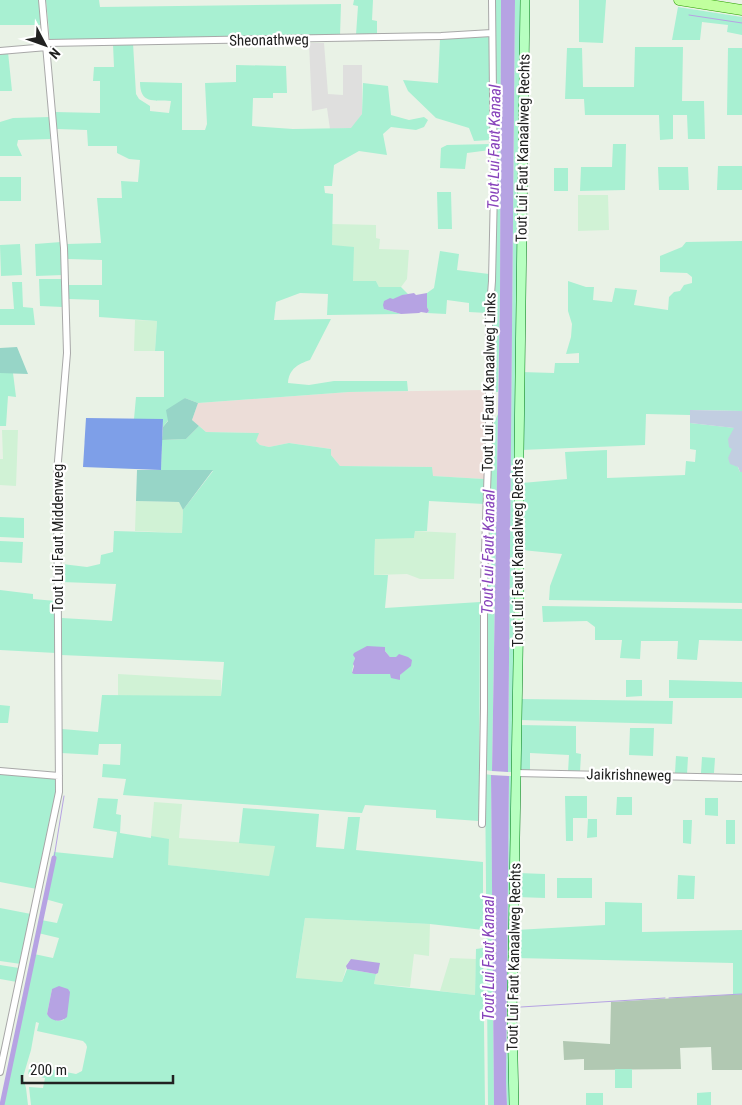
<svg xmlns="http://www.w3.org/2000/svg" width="742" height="1105" font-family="'Roboto Condensed',sans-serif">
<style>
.residential{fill:#dfdfde}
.industrial{fill:#ecddd8}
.construction{fill:#b1c8b2}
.farmland{fill:#d0f2d5}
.grass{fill:#a8f0d2;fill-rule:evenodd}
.forest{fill:#97d5c7}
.wetland{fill:#c2cee1}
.pitch{fill:#7e9fe8}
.water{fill:#b6a3e3}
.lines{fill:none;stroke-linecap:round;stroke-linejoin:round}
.stream{stroke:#b6a3e3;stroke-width:1}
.canal{stroke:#b6a3e3;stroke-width:5}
.street-casing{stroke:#a8a8a8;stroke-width:8}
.secondary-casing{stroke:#007f17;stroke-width:10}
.primary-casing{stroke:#299d00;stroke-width:11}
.street{stroke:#fff;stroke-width:6}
.secondary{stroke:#b7ffc0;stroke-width:9}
.primary{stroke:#c1ff9e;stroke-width:10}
.labels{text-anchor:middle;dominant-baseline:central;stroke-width:4.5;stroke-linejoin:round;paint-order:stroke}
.street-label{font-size:15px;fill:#212121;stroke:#fff}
.water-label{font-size:16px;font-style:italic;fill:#8742bb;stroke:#fff}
</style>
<rect width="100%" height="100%" fill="#e9f2e6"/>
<!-- residential -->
<path class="residential" d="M309,43H324L328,94L343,95V65H362V114L352,128L330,129L327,108L312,111Z"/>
<!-- industrial -->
<path class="industrial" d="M485,390L484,479L432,476V467L340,466L331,455V449L289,443L269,447L260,445L256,441L258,433L206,432L192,420L198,403L349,392Z"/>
<!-- construction -->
<path class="construction" d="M742,994V1070H712L711,1047L680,1048L681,1069L584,1070V1059L564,1060L563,1041L610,1044L611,1002Z"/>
<!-- farmland -->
<path class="farmland" d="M578,195H608L609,230L578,231Z
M332,224L376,225V238L380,239L379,249L409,250L407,279L401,287H379L376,281L353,282L332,245Z
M135,320L157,321L155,351H134Z
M2,430H18L16,486L0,485V459H3Z
M136,501L179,502L183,510L182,533L135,531Z
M415,531L456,533L454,579H420L407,574L374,575L375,538H414Z
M118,674L221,680V696H118Z
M154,802L182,804L179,838L276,845L269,876L167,865L151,836Z
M305,918L430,924L429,956L414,954L410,987L374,984L376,974L378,973L348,962L342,982L296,979Z
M450,958L476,959L475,995L440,991Z"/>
<!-- grass -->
<path class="grass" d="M0,0H40L43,25H0Z
M46,0H99L100,7L341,4L340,36L50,40Z
M354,0H373L372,20L377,21V34L356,35L358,6L353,5Z
M495,0H501L500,296L498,392H491L497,190Z
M515,0H522L513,772H508Z
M579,0H606L603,43L579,42Z
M678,7L742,17V35L727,32L728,25L702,22L700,40H672Z
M489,37L490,140L474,141L469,128L436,118L408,91L403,80L438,83L440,39Z
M133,43L136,94L139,99L150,106V111L169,113L171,101C153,100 140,104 140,82L182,83V130H205L207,124L205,83L236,82V65L286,66L287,93H273V98H253L252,126L293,129L351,128L362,114L363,83L388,86L391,115L409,120L424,117L428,120L424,127L416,130L391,127L383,134L387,155L359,151L334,165L332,186H324L325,193L333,194L332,245L354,247L353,281H376L379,287H401L408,294C397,296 392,301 384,309L401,314L327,315L328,294L300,293L276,302L274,320L331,319L310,360C298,364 289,369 288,383L309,385L334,381H407L408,391L349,392L198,403L185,398L163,427L162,419H134L136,397H164V351H155L157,321L99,317V300L69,299L68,285H102V260L68,259L67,244L101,243L97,198H122L121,181L138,182L140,160L129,159L117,153V146H88L87,130L57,129L55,112L100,113V81H93L94,67H114L113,44Z
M635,47H683L682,101H704L705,139H688L687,115H673V139L660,140L659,115H585L584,99H565L567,48H582L583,87H634Z
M728,48H742V115H727Z
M8,52L12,91H0V53Z
M50,117L52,139L18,140L17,145L22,156H0V122L13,118Z
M490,144V150L467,153L465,169L440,168L441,148L447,145Z
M613,144H626L625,190L580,191L581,167H612Z
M718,166H742V190H717Z
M658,167H688L689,190H659Z
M554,168H568V191H554Z
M0,177H21V201H0Z
M437,192H451L452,229H438Z
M742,241V411L690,410V415L646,414L645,445L521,450V372L554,373L555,363H579V353L566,354L571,337L572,324L568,311V281L586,287H594L593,300L612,302L615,288L637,290L634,305L668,310L669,297L674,292L680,291L684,285L692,283V277L687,273L660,272V256L682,247L686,242Z
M61,242L63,275L36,276L35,244Z
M20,244L22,275L1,276L0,245Z
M440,251L459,254L457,270L489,274L487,313L469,312V303L447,300L446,314L427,313L429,311L427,307V293L434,288Z
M39,279H62L63,307L40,306Z
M12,282H22L23,307L33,308L35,325H0V309H14Z
M0,373H13L16,397L8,396L6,426H0Z
M498,414L492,771L485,770L488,573L491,571L492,536L489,533L492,427Z
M690,423L735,428C732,448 732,453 740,472H742V603L549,600L550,586L562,554L522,550V483L567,479L565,452L607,450V478L685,475L686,461L695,462L696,450L690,449Z
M199,426L206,432L259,433L256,441L260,445L269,447L289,443L331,449V455L340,466L432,467L433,476L484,479V504L429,501L427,531H415L414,538L375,539L374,575H388L385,608L480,602L479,821L436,818V810L365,805L362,813L123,795L126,779L102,777L103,764L120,765L121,744H99L98,755L61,753L62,729L98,732L102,695L221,696L224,662L61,655L62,618L112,621L116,584L62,582V564L87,567L100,564L101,555L113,552L114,531L182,533L183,510L213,471L161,470L162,440L186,439ZM385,651L390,657H396L405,670L400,675V680L390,674L352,672L355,657Z
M0,517L24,518V538L0,537Z
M0,541L23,542L22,563L0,562Z
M0,590L33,594V599L56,601V653L0,650Z
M542,606L742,609V641L699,640L697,660L677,659L678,641H641L640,659L620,658L622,640H595V627L587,621L543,622Z
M626,680H642V696L626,697Z
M669,680L742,682V698H669Z
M520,699L673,701L672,724L519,720Z
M0,705L10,706L8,723H0Z
M519,725L576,726V753L581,754L580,772H568L569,755L530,753V771L518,770Z
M630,728H654L653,756L629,755Z
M676,756L688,757L687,774L675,773Z
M702,757L715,758L714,773H701Z
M0,772L56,777L57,794L37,889L0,882Z
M485,774L491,775L494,1105H488Z
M509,776H513L512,1105H507L506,1081Z
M565,796H587V818H573V841H566Z
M617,797H632V815H616Z
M98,798L118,799L116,814L121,815L120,833L151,838V836L169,839L168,865L269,876L275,846L239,843L243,808L319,814L316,847L344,849L348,817H360L356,850L483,862V930L430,924L305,918L296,978L342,982L347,969L376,974L374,984L475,995L476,949L483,948L485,1105H31L29,1087L43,1088L45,1078L28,1074L30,1065L76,1074L82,1071L87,1047L86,1044L83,1041L37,1031L39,1023L36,1022L31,1050L23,1077L26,1088L28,1105H2L34,954L53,958L59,938L38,933L41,920L57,923L63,904L45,899L54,852L113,858L117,832L93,828ZM52,989L64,1020L57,1021L47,1014Z
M705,798H718V816L705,815Z
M588,819H597V837L587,838Z
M683,820H692L691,844L683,843Z
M726,820H735V844H726Z
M518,873L545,874V898L517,897Z
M678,875L695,876L694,899H677Z
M557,878H592V898H557Z
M605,902L642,903V932L742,930V994L733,995V963L516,958V930L605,925Z
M0,908L31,914L21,964L0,961Z
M0,965L19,968L17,982L0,979Z
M615,1069H632V1088H615Z
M711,1092V1105H697V1093Z
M586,1093H603V1105H586Z"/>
<!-- forest -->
<path class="forest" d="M17,347L28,374L0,373V348Z
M185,398L198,403L192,420L199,426L186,439L162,440L163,427L168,421L166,410Z
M137,470H213L183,510L179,502L136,501Z"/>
<!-- wetland -->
<path class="wetland" d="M690,410L742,411V472H740L738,467L730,464L728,458L732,449L729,447L728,439L734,428L690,423Z"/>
<!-- pitch -->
<path class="pitch" d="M86,418L163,419L161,470L83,467Z"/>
<!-- water -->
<path class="water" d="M501,0H515L508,772L492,771L500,296Z
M414,293L416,295L427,293V307L429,311L427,313L421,312L419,313L401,314L384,309L383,305L384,301L390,298L393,299L402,295Z
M367,646L385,647V651L390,657H396L399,654L408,657L412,660L411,666L400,675V680L391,678L390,674H354L352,673L354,666L353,664L355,658L353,655L354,653Z
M491,775L509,776L506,1081L507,1105H494Z
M351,959L380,963L378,973L376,974L347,969L346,966Z
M59,986L68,989L70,992L67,1017C61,1022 55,1022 49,1017L47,1014L52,989Z"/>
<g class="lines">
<!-- stream -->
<path class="stream" d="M689,15L742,23
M54,858L64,796
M669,998L742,994
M521,1007L665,998"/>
<!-- canal -->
<path class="canal" d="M2,1105L54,858"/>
<!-- street casing -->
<g class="street-casing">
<path id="street" d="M47,43L441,36L492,33
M0,51L47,47
M0,771L59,776
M516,773L742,778
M482,824L484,708V582L489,431V320L492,281L494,189L492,0
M0,1072L59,792L57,473L67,353L64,248L42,0"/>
</g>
<!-- secondary casing -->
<g class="secondary-casing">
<path id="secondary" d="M514,1105L512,1014L519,603V452L525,0"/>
</g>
<!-- primary casing -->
<g class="primary-casing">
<path id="primary" d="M679,0L742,10"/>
</g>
<!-- street -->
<use href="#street" class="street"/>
<!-- secondary -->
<use href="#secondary" class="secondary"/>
<!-- primary -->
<use href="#primary" class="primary"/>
</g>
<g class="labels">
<!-- street labels -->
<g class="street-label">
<text transform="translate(269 40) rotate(-1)">Sheonathweg</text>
<text transform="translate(523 148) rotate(-89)">Tout Lui Faut Kanaalweg Rechts</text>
<text transform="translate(489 382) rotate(-89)">Tout Lui Faut Kanaalweg Links</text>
<text transform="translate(58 538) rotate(-90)">Tout Lui Faut Middenweg</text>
<text transform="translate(518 553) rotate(-90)">Tout Lui Faut Kanaalweg Rechts</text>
<text transform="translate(629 775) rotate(1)">Jaikrishneweg</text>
<text transform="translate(514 957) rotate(-89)">Tout Lui Faut Kanaalweg Rechts</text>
</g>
<!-- water labels -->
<g class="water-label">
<text transform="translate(494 147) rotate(-89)">Tout Lui Faut Kanaal</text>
<text transform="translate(488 552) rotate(-89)">Tout Lui Faut Kanaal</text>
<text transform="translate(488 958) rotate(-90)">Tout Lui Faut Kanaal</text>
</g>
</g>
<!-- north arrow -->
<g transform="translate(45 45) rotate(131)" stroke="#ffffff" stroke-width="4" paint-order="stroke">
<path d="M0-4L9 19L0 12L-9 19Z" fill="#212121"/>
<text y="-8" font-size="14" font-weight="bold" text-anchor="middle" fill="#212121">N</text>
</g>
<!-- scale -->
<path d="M22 1075v8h151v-8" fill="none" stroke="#212121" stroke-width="2.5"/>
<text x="30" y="1075" font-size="15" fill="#212121" stroke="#ffffff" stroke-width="4" paint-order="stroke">200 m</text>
</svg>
